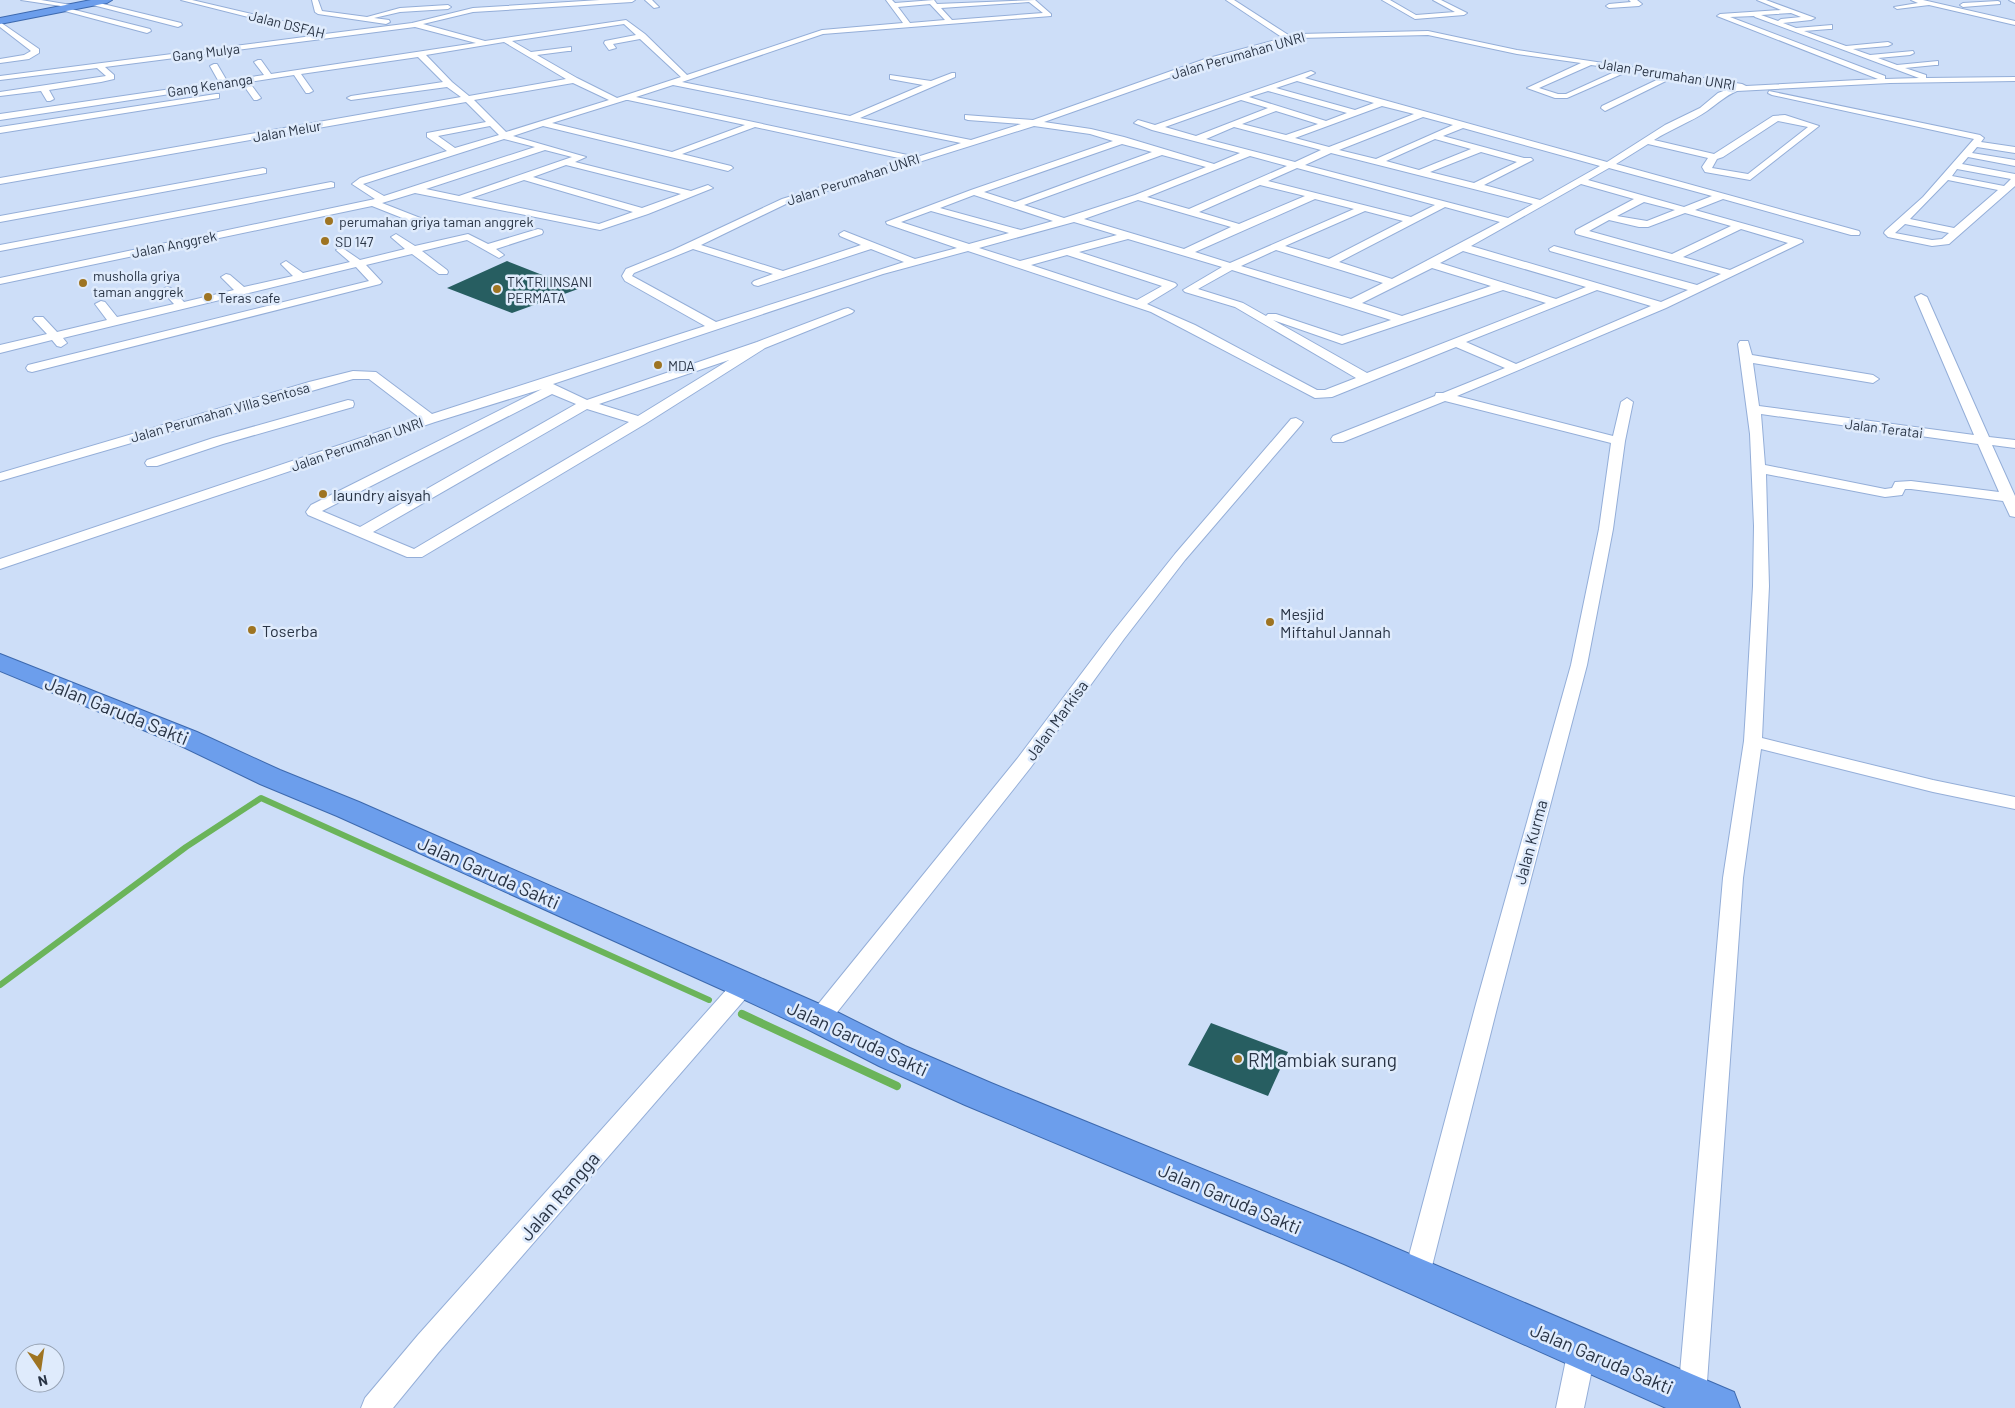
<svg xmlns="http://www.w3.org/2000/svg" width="2015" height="1408" font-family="Barlow,sans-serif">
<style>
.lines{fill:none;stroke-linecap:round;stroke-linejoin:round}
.stream-far1{stroke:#6bb45a;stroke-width:6}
.stream{stroke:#6bb45a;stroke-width:8}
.building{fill:#275e61}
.minor-casing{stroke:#94aed8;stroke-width:2}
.trunk-casing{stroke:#3d69ae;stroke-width:2}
.minor{fill:#fff;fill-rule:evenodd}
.trunk{fill:#6c9eec;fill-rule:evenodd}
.poi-dot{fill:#9e7422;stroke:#dfebfc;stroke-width:2}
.labels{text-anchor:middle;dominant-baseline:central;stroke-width:5;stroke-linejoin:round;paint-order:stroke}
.far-street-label{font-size:14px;fill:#293445;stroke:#dfebfc}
.far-poi-label{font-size:14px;fill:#293445;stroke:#dfebfc;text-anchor:start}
.poi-label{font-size:16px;fill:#293445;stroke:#dfebfc;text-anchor:start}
.street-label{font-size:16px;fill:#293445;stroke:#dfebfc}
.near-street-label{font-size:19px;fill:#293445;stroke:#dfebfc}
.near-poi-label{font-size:19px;fill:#293445;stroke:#dfebfc;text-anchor:start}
</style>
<rect width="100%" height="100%" fill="#cddef8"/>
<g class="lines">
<!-- stream-far1 -->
<path class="stream-far1" d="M0,985L186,847L261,798L709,1000
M741,1014L745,1016"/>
<!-- stream -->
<path class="stream" d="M742,1014L897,1086"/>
</g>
<!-- building -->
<path class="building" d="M507,261L578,289L512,313L447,288Z
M1211,1023L1288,1052L1268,1096L1188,1065Z"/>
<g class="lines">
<!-- minor casing -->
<g class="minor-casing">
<path id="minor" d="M21,0H41L77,6L74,8Z
M181,0H192L325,31V34L412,23L473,8L600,0H635L632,2L473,12L423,24L485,41L626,20L645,34L687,75L822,30L903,23L886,0H892L895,3L934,0L937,4L1035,0L1051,14V16L823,34L682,82L850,116L923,85L890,79V75L931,81L952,73H955V77L860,118L971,140L1021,124L968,120L965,119V115L1033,120L1205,59L1283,38L1226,0H1234L1290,36L1299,34L1428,31L1517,50L1742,84L1746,86L1878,79L1717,16L1720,14L1781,10L1757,0H1766L1815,18L1811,20L1783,23L1796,28L1832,25V29H1829L1804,31L1846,46L1888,42L1892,44L1888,46L1853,49L1870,55L1913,51L1914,53L1910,55L1878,58L1897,65L1938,61V65H1935L1905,68L1926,75V78L2015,77V81L1890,83L1737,91C1725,96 1718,103 1707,111C1691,122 1671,129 1654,140L1714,154L1773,116L1785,115L1819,126L1750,180L1705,172L1702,167L1708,158L1648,144L1616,164L1859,231L1860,233L1859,235H1851L1723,199L1695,210L1802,240L1803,242L1666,308L1457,396L1613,436L1621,402L1627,398L1633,402L1625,441L1613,529L1587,665L1498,1004L1429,1278L1425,1287L1416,1290L1407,1287L1403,1278L1476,1004L1571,665L1599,529L1611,443L1445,401L1343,442H1333L1331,439L1333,436L1435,396L1436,393H1443L1505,368L1456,347L1332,397L1315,398L1151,312L968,251L883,274L553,384L587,400L757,342L844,309L848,308L854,311L852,313L765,348L645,424L422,557H407L308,515L306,512L311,505L542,389L435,422L0,569V559L420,418L369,379H353L0,481V473L309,382L353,371L376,372L432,414L705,326L625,281L622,276L626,269L673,250L782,199L908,160L755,127L682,154L731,166L733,168L728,171L543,126L513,136L586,157L575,162L691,191L708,185L713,188L648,214L600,230L415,193L382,203L428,221V225H420L372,206L0,284V278L375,199L352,184L360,178L447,151L427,137V133L486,122L466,102L0,184V178L461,97L447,87L351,100L347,98L351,96L443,82L418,57L301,74L313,91L309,93H306L294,75L249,82L261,98L257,100H254L242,83L0,120V114L219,82L210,66L214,64H217L227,81L264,75L254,62L258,60H261L271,74L476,43L415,27L105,67L114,75V79L101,82L49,90L54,99L50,101H47L41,91L0,96V92L106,76L97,68L0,80V76L320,35ZM1029,2L1043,13L952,20L941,8ZM930,4L945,20L910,23L898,7ZM1791,13L1801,17L1781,19L1778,21L1761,15ZM1754,16L1755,17L1919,78L1885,79V76L1730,17ZM624,24L636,35L605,41L604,43L609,50L616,48L613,44L640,39L681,77L617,98L577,78L537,55L568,51H571V47L531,52L512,41ZM1428,35L1517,54L1581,63L1527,88L1555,98H1567L1631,70L1665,76L1602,106L1601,108L1605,111L1674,77L1734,87L1718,93L1700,108L1665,125L1607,162L1305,78L1315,73L1311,71L1155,125L1138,120L1134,123L1152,130L1240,153L1214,164L1124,137L1091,129L1044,122L1211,63L1299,38ZM504,42L566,79L469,96L452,82L426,55ZM1591,65L1621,69L1566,94H1558L1539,88ZM1297,81L1374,103L1355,110L1276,88ZM573,83L609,100L506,132L474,100ZM673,85L961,143L917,157L636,97ZM1268,91L1347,113L1326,121L1249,97ZM626,100H628L745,125L672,152L552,123ZM1241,100L1268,108L1196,136L1165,127ZM1382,106L1414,114L1329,147L1295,138ZM1276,111L1318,124L1286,135L1242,124ZM1423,117L1453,125L1376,159L1339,150ZM1778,121L1808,127L1748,174L1712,168L1717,159L1723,157ZM490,126L499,135L455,148L438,136ZM1034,126L1090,134L1113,141L971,190L886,222L887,224L957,248L915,259L844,231L839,234L840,236L861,245L783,271L701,245L788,203ZM1234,127L1321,150L1295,162L1206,139ZM1463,128L1600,166L1540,200L1484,185L1533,160L1531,158H1524L1443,136ZM504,139L535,147L384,196L363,184ZM1435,139L1471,149L1419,170L1386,161ZM1122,144L1152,152L1015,202L984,192ZM545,150L572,157L459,196L426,189ZM1481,152L1517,162L1474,183L1430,172ZM1331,153L1533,204L1508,218L1305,165ZM1162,155L1206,167L1135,195L1064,218L1024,205ZM1250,156L1287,166L1189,209L1147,197ZM566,165L681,194L642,208L533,177ZM1297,168L1435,205L1411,217L1268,181ZM1609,168L1712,196L1684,207L1588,180ZM524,180L633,212L599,224L471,198ZM1581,184L1634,199L1576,230L1575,232L1576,234L1721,274L1697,285L1554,246L1549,249L1550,251L1688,290L1661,302L1471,246ZM1260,185L1305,196L1239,224L1199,212ZM974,195L1053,221L1021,230L940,208ZM1315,199L1354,209L1230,263L1195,252ZM1138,200L1231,227L1184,249L1084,219ZM1644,202L1675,210L1647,221L1617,216ZM1445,207L1500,222L1392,279L1339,262ZM931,211L1009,233L969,244L901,222ZM1365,211L1403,221L1329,259L1285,246ZM1685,213L1731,226L1672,254L1589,231L1609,220L1639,227H1648ZM1074,222L1117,235L1020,261L979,248ZM1741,229L1788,243L1730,270L1683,257ZM1128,239L1222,267L1183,290L1185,292L1235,307L1356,378L1325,390H1317L1195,325L1147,304L1175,287L1177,285L1175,283L1079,252ZM693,249L773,274L754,281L752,283L754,285L758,286L871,249L904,262L716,322L632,276L634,273ZM1276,250L1383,283L1351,299L1241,266ZM1463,251L1586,287L1556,299L1440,263ZM1067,255L1162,286L1137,300L1031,265ZM1432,268L1491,286L1402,316L1362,303ZM1232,270L1391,320L1342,336L1276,314H1268L1266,316L1243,303L1198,289ZM1503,290L1546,303L1367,373L1273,320L1342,344ZM1597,290L1651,306L1516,364L1466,342ZM729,360L638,416L599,404ZM552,394L576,404L360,527L322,511ZM587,409L629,422L414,549L373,532Z
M312,0H318L322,11L367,17L400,8L448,5L451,7L448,9L400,12L374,18L389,20L390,22L386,24L318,14L315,12Z
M645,0H652L659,7L654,8Z
M1382,0H1390L1416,15L1455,12L1433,0H1441L1467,13L1464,15L1415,19Z
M1629,0H1637L1642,4L1639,6L1609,8L1606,6L1609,4L1631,2Z
M1911,0H1923L2015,21V25L1929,5L1897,9L1894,7L1918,3Z
M2009,0H2015V3Z
M91,1L181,23L182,25L178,27L89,4L88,3Z
M1998,1L2000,2V4L1963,7L1960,5L1963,3Z
M63,7L150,29L151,31L147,33L61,10V8Z
M0,22L39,49V53L29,59L0,63V59L24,55L31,51L0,27Z
M1769,91L1980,135L1984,138L1981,142L2015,147V153L1977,147L1972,153L2015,160V166L1968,157L1962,164L2015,174V186L1949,244L1932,246L1888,237L1884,233L1885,231L1923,197L1974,139L1772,95L1768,93ZM1957,169L2011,179L2004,186L1952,176ZM1948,180L1998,190L1954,228L1910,219ZM1905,224L1949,233L1942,239L1932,240L1895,233Z
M216,94H219V98L0,133V127Z
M263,168L266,169V173L0,222V216Z
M331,182L334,183V187L0,251V245Z
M538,229L542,230L543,232L542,234L496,249L504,255L499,258L467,240L422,251L447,270L448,272L447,274H439L412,254L366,265L380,280L382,282L380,284L32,372L28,371L26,368L28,365L369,281L356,267L63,338L67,343L61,347L57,346L52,340L0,353V345L47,334L33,319L35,317H43L57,332L107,320L95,304L101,301L105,302L117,317L174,304L161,290L167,287L171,288L184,302L234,290L221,277L226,274L230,275L244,287L293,276L281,264L286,261L303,273L350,262L336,250L341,247L360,260L405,249L391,237L396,234L415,246L468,234L488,244Z
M1921,294L1927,297L1989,437L2015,440V448L1992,445L2015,496V517L2010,516L2003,501L1911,489H1905L1902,495L1885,497L1766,474L1769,586L1762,738L1933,780L2015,797V809L1933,792L1761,749L1743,878L1706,1396L1702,1406L1697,1408L1682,1406L1678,1396L1723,878L1744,741L1746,709L1753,586L1754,526L1750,434L1738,344L1740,341H1748L1752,355L1873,375L1879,379L1873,383L1753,363L1759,406L1974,435L1915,297ZM1761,414L1978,444L1999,492L1911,481L1895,482L1892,488L1885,489L1765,465Z
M348,400L353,401L354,404L353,407L223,444L157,466H147L145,463L147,460L213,438Z
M1296,418L1303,422L1301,425L1185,560L1124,639L1031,767L827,1025L819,1028L811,1025L808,1019L811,1013L1017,759L1112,633L1175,554L1291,419Z
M744,977L752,979L755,985L752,991L438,1353L393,1408H361L365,1398L418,1335L736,979Z
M1582,1337L1592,1341L1596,1350L1584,1408H1556L1568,1350L1572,1341Z"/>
</g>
<!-- trunk casing -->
<g class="trunk-casing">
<path id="trunk" d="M91,0H112L107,3L0,24V18Z
M0,654L197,732L280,770L359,802L756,976L831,1009L905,1046L991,1083L1372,1238L1734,1392L1740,1408H1666L1344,1264L965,1105L879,1066L807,1029L732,994L337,816L260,784L177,744L0,671Z"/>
</g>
<!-- minor -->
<use href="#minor" class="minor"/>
<!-- trunk -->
<use href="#trunk" class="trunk"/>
</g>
<!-- markers -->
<g class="poi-dot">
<circle cx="329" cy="221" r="5"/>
<circle cx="325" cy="241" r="5"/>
<circle cx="83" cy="283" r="5"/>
<circle cx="497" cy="289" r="5"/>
<circle cx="208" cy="297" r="5"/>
<circle cx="658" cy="365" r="5"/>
<circle cx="323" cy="494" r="5"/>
<circle cx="1270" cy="622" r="5"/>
<circle cx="252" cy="630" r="5"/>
<circle cx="1238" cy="1059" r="5"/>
</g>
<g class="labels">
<!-- far-street labels -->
<g class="far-street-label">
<text transform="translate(287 24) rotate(14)">Jalan DSFAH</text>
<text transform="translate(206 52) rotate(-7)">Gang Mulya</text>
<text transform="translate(1238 55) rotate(-16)">Jalan Perumahan UNRI</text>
<text transform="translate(1667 74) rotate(9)">Jalan Perumahan UNRI</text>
<text transform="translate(210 85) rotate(-9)">Gang Kenanga</text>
<text transform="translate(287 131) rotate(-10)">Jalan Melur</text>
<text transform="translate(853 179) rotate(-18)">Jalan Perumahan UNRI</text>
<text transform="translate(174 244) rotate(-12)">Jalan Anggrek</text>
<text transform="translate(220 412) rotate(-16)">Jalan Perumahan Villa Sentosa</text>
<text transform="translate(1884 428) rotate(7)">Jalan Teratai</text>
<text transform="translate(357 444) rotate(-19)">Jalan Perumahan UNRI</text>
</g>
<!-- far-poi labels -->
<g class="far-poi-label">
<text x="339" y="221">perumahan griya taman anggrek</text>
<text x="335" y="241">SD 147</text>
<text x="93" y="275">musholla griya<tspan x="93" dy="16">taman anggrek</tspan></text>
<text x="507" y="281">TK TRI INSANI<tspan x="507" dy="16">PERMATA</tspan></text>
<text x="218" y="297">Teras cafe</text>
<text x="668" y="365">MDA</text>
</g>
<!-- poi labels -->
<g class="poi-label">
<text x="333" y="494">laundry aisyah</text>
<text x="1280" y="613">Mesjid<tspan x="1280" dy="18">Miftahul Jannah</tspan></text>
<text x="262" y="630">Toserba</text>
</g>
<!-- street labels -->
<g class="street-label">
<text transform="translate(1056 720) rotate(-54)">Jalan Markisa</text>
<text transform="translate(1530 842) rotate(-75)">Jalan Kurma</text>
</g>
<!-- near-street labels -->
<g class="near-street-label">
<text transform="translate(117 710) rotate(22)">Jalan Garuda Sakti</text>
<text transform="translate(489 872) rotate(24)">Jalan Garuda Sakti</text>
<text transform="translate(858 1038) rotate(25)">Jalan Garuda Sakti</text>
<text transform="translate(559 1196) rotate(-49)">Jalan Rangga</text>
<text transform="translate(1230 1198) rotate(23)">Jalan Garuda Sakti</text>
<text transform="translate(1602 1358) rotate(23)">Jalan Garuda Sakti</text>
</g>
<!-- near-poi labels -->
<g class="near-poi-label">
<text x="1248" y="1059">RM ambiak surang</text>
</g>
</g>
<!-- north arrow -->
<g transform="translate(40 1368) rotate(167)"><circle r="24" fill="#dfebfc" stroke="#96a2b3"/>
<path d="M0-4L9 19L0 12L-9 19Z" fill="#9e7422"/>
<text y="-8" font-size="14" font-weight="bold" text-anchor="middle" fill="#293445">N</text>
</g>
</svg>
